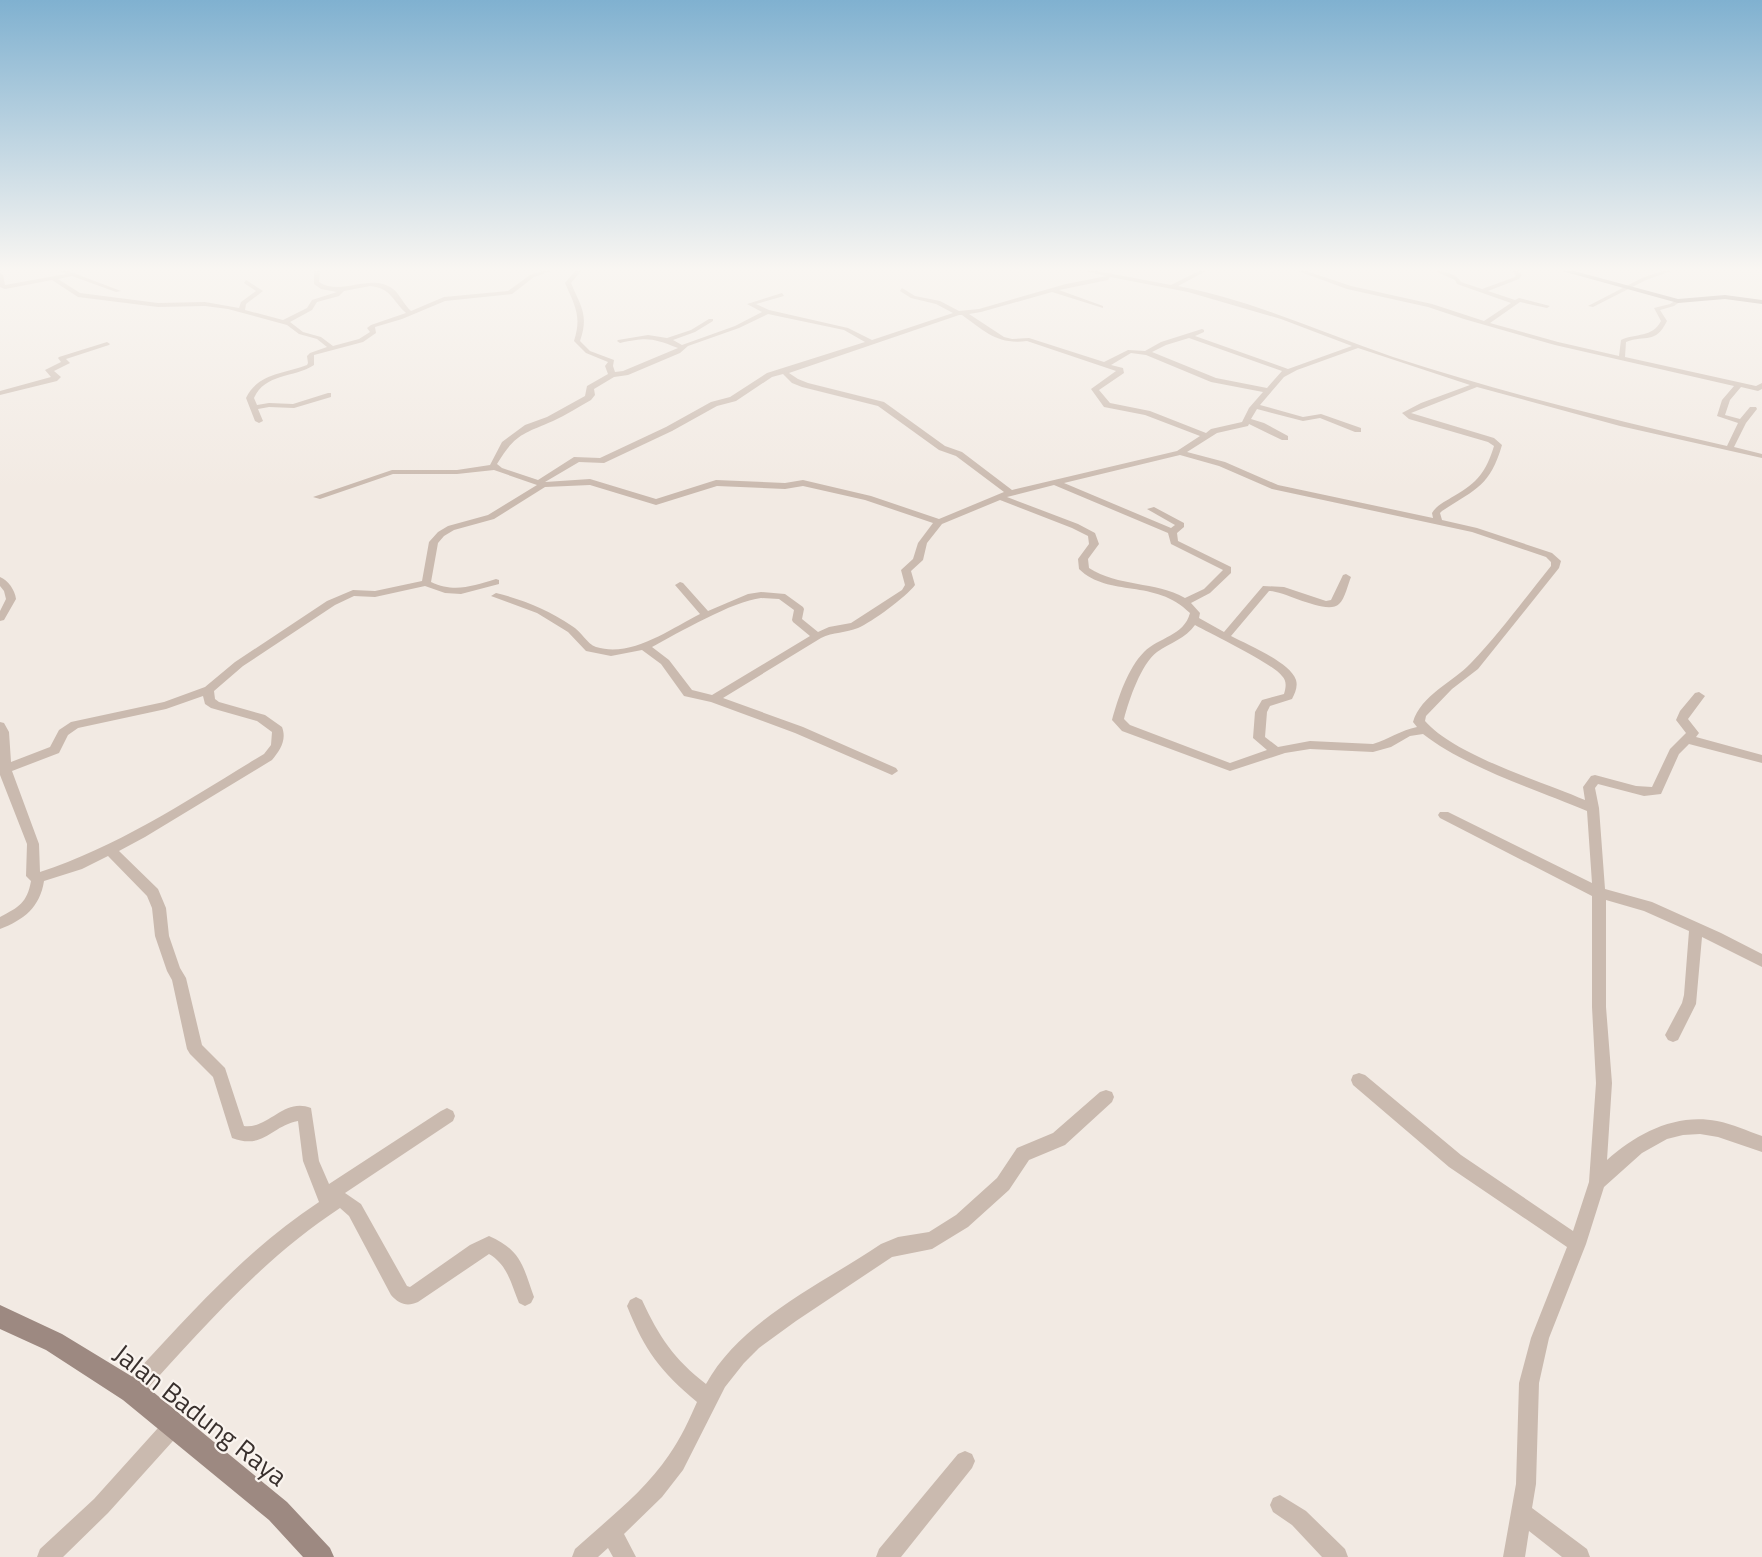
<svg xmlns="http://www.w3.org/2000/svg" width="1762" height="1557" font-family="'Titillium Web',sans-serif">
<style>
.lines{fill:none;stroke-linecap:round;stroke-linejoin:round}
.street{fill:#cabaaf;fill-rule:evenodd}
.secondary{fill:#9d8981;fill-rule:evenodd}
.labels{text-anchor:middle;dominant-baseline:central;stroke-width:4.5;stroke-linejoin:round;paint-order:stroke}
.near-street-label{font-size:27px;fill:#39302d;stroke:#faf4ef}
</style>
<rect width="100%" height="100%" fill="#f2eae3"/>
<g class="lines">
<!-- street -->
<path class="street" d="M60,271H68L121,291L116,292L72,276L58,279L80,293L158,303L205,302L239,308L241,302L256,291L244,283L246,280L263,291L246,304L245,310L283,320L307,308L312,300L337,292L321,289L314,284V271H320L319,282C342,297 370,272 393,289C399,293 404,305 411,311L444,297L508,291L530,275L542,271H551L534,277L512,294L445,301L402,319L375,327L376,333L363,342L314,355V365C294,378 265,373 254,398L257,405L269,403L293,404L328,393H331V397L294,408L269,407L258,409L263,421L259,423L255,421L246,398C258,373 284,374 307,365L308,363L307,356L310,353L327,347L317,339L299,334L287,325L228,309L205,306L158,307L78,297L52,280L5,289L0,287V273L3,275L5,285L66,274ZM370,286C391,288 392,300 406,313L371,325L367,328L370,332L359,339L333,346L321,337L303,332L290,322L312,310L317,302L339,296L344,291Z
M575,271H581L571,283C581,307 589,315 580,341L590,351L614,360L613,366L615,372L623,371L678,348C652,338 648,337 620,343L617,341L618,340L648,335L667,338L691,330L709,319H713V321L695,332L673,340L682,345L735,326L762,312L747,304L782,293L784,296L756,304L769,310L848,328L872,340L953,313L936,304L911,298L900,291L902,288L915,296L940,301L959,311L979,309L1066,284L1107,276L1085,271H1097L1171,285L1199,271H1206L1178,286C1252,300 1322,333 1393,357C1503,393 1615,420 1727,446L1738,423L1717,416L1722,400L1734,386L1555,345L1464,319L1428,307L1347,289L1298,271H1306L1351,286L1432,304L1484,321L1511,303L1457,284L1455,280L1435,271C1444,271 1457,274 1461,282L1482,289L1515,277L1516,275L1512,271H1518L1522,275L1519,279L1488,291L1515,300L1519,298L1550,306L1547,308L1520,302L1490,323L1558,342L1619,356L1621,340C1636,333 1652,338 1661,321L1654,308L1670,304L1678,299L1681,301L1674,306L1660,310L1667,321C1655,345 1646,334 1626,342L1625,357L1756,386L1762,383V389L1758,391L1741,387L1730,400L1725,415L1740,419L1750,407H1756L1757,409L1746,423L1734,447L1762,454V458L1620,426L1477,387L1411,413L1494,438L1502,445C1490,486 1476,489 1442,511L1440,513L1442,520L1477,528L1552,553L1561,561L1559,568L1478,669L1452,689L1426,716L1425,721C1456,756 1541,781 1585,800L1583,787L1591,776L1595,775L1636,786L1652,787L1670,749L1686,733L1676,720L1680,711L1695,693L1699,692L1705,696L1688,719L1699,733L1696,737L1762,755V763L1689,744L1679,754L1661,794L1644,796L1598,784L1595,788L1599,808L1605,889L1652,902L1721,933L1762,954V967L1702,937L1696,1004L1678,1040L1673,1042L1668,1040L1665,1035L1682,1003L1684,995L1689,931L1644,911L1606,900V1007L1612,1083L1607,1160C1637,1133 1676,1113 1717,1121C1733,1124 1747,1131 1762,1136V1152L1718,1137L1700,1134L1683,1135L1667,1139L1642,1153L1604,1187L1586,1244L1549,1338L1539,1383L1536,1484L1532,1508L1587,1549L1590,1557H1562L1529,1531L1525,1557H1503L1516,1484L1519,1383L1531,1338L1567,1247L1449,1167L1353,1085L1351,1080L1353,1075L1359,1073L1365,1075L1461,1155L1573,1231L1589,1182L1596,1083L1592,1007V896L1440,818L1438,815L1440,812H1448L1592,883L1587,811C1537,790 1465,767 1423,734L1410,736L1391,747L1373,752L1310,749L1285,753L1230,771L1122,731L1112,720C1118,698 1128,668 1144,652C1159,637 1184,636 1190,613C1155,578 1109,598 1079,569L1078,559L1089,544L1088,536L1072,528L1000,500L942,524L927,543L923,560L911,571L915,585C906,597 872,622 858,628C846,633 833,632 821,638L723,698L803,727L896,768L898,771L892,775L795,733L711,702L684,696L661,664L642,650L611,656L586,651L568,632L537,613L491,596L496,593C524,600 548,610 572,626C581,631 587,644 596,647C632,658 670,629 700,614L675,585L680,582L683,583L708,611L748,594L761,592L785,594L803,607L804,609L802,619L818,632L829,627L851,623L902,590L905,585L901,570L913,559L918,543L933,523L865,500L803,486L785,489L717,486L656,505L590,485L545,487L494,519L454,530L444,536L438,543L431,582C455,593 472,586 496,579L499,580V584L461,594L445,593L425,586L375,597L354,596L335,605L243,666L214,691L215,699L219,702L265,715L282,727C287,740 280,750 272,760L145,837L119,851L158,889L166,908L169,936L180,968L186,978L202,1045L225,1068L244,1126C269,1129 284,1097 311,1108L319,1161L329,1184L441,1111L447,1108L453,1111L455,1116L453,1121L345,1193L361,1204L407,1286L410,1287L470,1245L489,1236C521,1250 523,1266 534,1297L531,1303L525,1306L519,1303C511,1284 508,1265 489,1254L418,1302C407,1307 399,1304 391,1295L349,1216L340,1208C260,1261 203,1328 139,1398L132,1401L125,1398L122,1391L125,1384C186,1319 244,1251 319,1202L303,1161L298,1121C271,1126 264,1150 232,1138L213,1077L190,1054L187,1049L172,980L167,971L155,936L152,908L147,896L108,856L82,869L44,881C40,907 24,920 0,929V917C19,907 27,903 31,881L26,876L27,844L0,775V722L4,723L9,732L11,762L50,747L59,730L71,722L164,702L205,687L235,662L327,601L353,590L375,591L422,581L429,542L438,532L448,526L488,515L537,485L494,470L457,474H393L320,499L313,497L392,470H457L490,465L502,442L525,425L547,417L585,396L587,386L608,374L605,366L608,362L586,353L574,341C582,316 575,306 565,283ZM1110,277L1188,292L1281,319L1352,346L1288,369L1195,336L1204,332V330L1202,329L1161,342L1145,351L1128,350L1104,362L1029,338L1012,339L1004,337L969,314L981,312L1052,292L1103,308V306L1059,290L1108,280ZM768,314L844,330L865,342L767,373L730,397L711,402L666,427L600,458L574,457L538,480L502,468L497,464C515,434 523,434 553,421C566,415 578,407 591,400L595,395L594,389L614,377L628,375L680,353L688,346L739,328ZM959,315H962C985,331 997,345 1027,341L1116,371L1091,389L1104,407L1145,415L1200,436L1177,451L1012,490L962,452L945,446L884,402L808,383L798,379L789,373ZM1189,338L1282,371L1267,388L1216,378L1152,352L1166,345ZM1358,348L1470,385L1421,403L1402,413L1409,419L1488,442L1494,446C1486,472 1478,482 1454,496C1446,501 1437,505 1432,513L1433,518L1278,485L1225,462L1187,452L1217,433L1248,426L1249,424L1282,440H1288V436L1264,423L1251,419L1257,409L1303,421L1320,418L1355,432H1361V428L1321,414L1303,417L1260,405L1284,377L1297,370ZM1131,353L1146,355L1211,382L1263,392L1249,408L1242,422L1211,429L1206,433L1150,411L1110,403L1099,390L1124,373L1123,368L1111,365ZM783,374L792,383L802,387L878,406L939,450L956,456L1004,492L939,519L871,496L803,480L785,483L716,480L656,499L590,479L545,482L579,462L604,463L672,431L717,406L736,401L772,377ZM1180,455L1219,466L1272,489L1472,532L1546,557L1551,562V566C1525,598 1500,633 1471,663C1453,682 1421,695 1413,722L1417,727C1401,730 1389,739 1373,744L1310,741L1278,747L1265,737L1267,712L1270,706L1292,699C1295,693 1298,687 1296,680C1290,662 1248,645 1231,636L1269,591C1285,591 1327,616 1339,604C1345,599 1348,584 1351,577L1346,574L1343,575L1331,600L1326,601L1284,587L1263,586L1224,632L1199,618L1200,613L1191,603L1210,593L1231,573V567L1178,541L1177,533L1184,527V523L1154,507L1147,509L1175,525L1171,528L1064,483ZM1054,485L1168,533L1171,544L1223,570L1204,589L1185,598C1155,581 1118,587 1089,568L1088,559L1099,544L1095,533L1078,524L1007,497ZM761,598L779,599L794,610L792,620L793,622L810,636L712,695L692,690L669,660L652,647C678,633 733,601 761,598ZM1195,625C1213,635 1272,663 1282,676C1287,681 1286,687 1284,694L1262,700L1255,712L1253,738L1267,750L1230,763L1130,725L1124,719C1129,700 1141,664 1157,652C1170,643 1186,638 1195,625ZM203,696L205,704L211,708L257,721L272,732L271,745L264,754C191,798 120,846 40,872L39,844L12,771L59,753L68,735L78,728L166,709Z
M1662,271H1671L1646,280L1593,307L1588,306L1642,278Z
M107,342L110,344L109,345L66,359L70,363L54,371L61,377L57,381L0,395V391L51,377L45,370L61,362L58,358L59,357Z
M0,577C8,580 15,590 16,599L4,620L0,621V611L6,599L4,591L0,586Z
M1106,1090L1112,1092L1114,1097L1112,1102L1065,1145L1029,1160L1009,1190L968,1227L932,1249L892,1257L796,1321L759,1348L744,1363L725,1387L683,1470L662,1497L624,1534L636,1557H613L608,1548L598,1557H572L575,1549C608,1519 644,1492 669,1455C681,1438 689,1420 697,1402C660,1371 645,1351 627,1306L630,1300L636,1297L642,1300C659,1337 674,1359 706,1384C741,1320 822,1284 881,1244L898,1237L929,1232L956,1215L997,1178L1017,1148L1053,1133L1100,1092Z
M174,1415L181,1418L184,1425L181,1432L108,1513L63,1557H37L40,1549L94,1499L167,1418Z
M965,1451L972,1454L975,1461L972,1468L901,1557H876L879,1549L958,1454Z
M1280,1495L1306,1511L1345,1549L1348,1557H1322L1292,1525L1273,1512L1270,1505L1273,1498Z"/>
<!-- secondary -->
<path class="secondary" d="M1562,271H1574L1678,299L1725,295L1762,300V304L1725,299L1678,303Z
M0,1305L62,1334L141,1382L287,1502L330,1548L334,1557H303L269,1520L123,1400L46,1350L0,1329Z"/>
</g>
<!-- sky -->
<linearGradient id="sky" x2="0" y2="1"><stop stop-color="#80b1d0"/><stop offset="0.55" stop-color="#f9f6f2"/><stop offset="1" stop-color="#f9f6f2" stop-opacity="0"/></linearGradient>
<rect width="1762" height="489" fill="url(#sky)"/>
<g class="labels">
<!-- near-street labels -->
<g class="near-street-label">
<text transform="translate(201 1414) rotate(38)">Jalan Badung Raya</text>
</g>
</g>
</svg>
